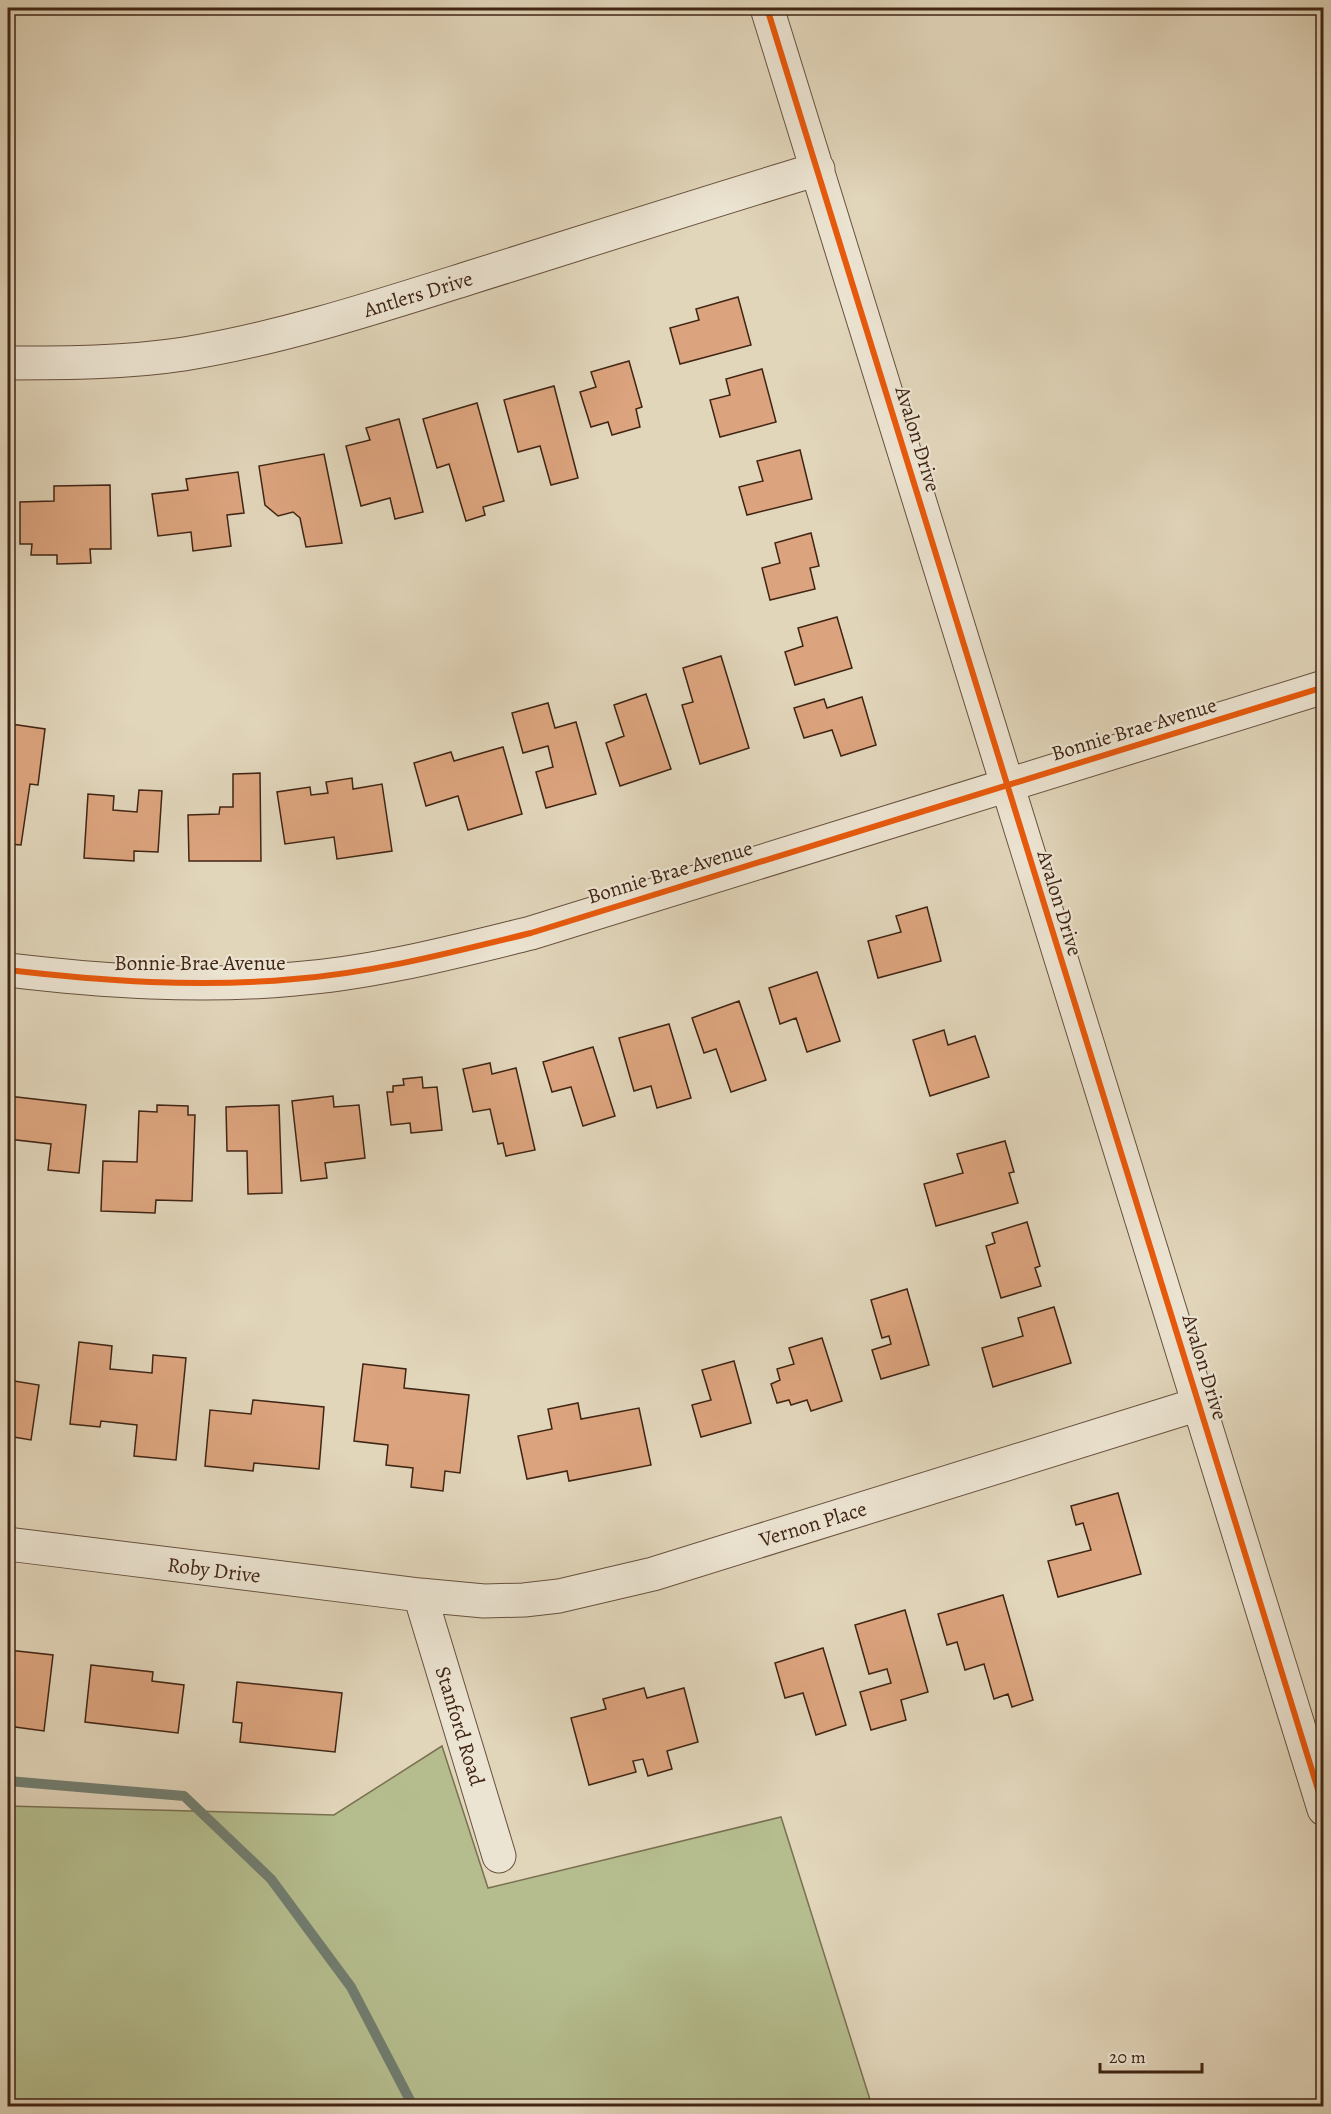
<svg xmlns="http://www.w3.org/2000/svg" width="1331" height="2114" font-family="Alegreya,serif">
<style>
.green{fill:#b5bd8e;stroke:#7a7151;stroke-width:1.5}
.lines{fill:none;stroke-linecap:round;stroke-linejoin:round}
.stream{stroke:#727e71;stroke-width:10}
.building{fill:#dca47e;stroke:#402514;stroke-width:1.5}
.minor-casing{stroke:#68513e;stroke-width:35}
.minor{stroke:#ece4d2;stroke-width:33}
.cycleway-casing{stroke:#ece4d2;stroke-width:10}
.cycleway{stroke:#e8590c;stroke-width:6}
.labels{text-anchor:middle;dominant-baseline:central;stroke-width:4.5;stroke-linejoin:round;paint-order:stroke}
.street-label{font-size:21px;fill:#402514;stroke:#ece4d2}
</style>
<rect width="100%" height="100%" fill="#e1d5ba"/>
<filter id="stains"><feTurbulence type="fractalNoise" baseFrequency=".00333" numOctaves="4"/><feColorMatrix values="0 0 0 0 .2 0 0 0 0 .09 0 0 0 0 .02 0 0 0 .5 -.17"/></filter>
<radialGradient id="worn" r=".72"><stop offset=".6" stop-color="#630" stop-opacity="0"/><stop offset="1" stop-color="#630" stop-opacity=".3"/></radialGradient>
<!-- green -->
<path class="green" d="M442,1746L488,1888L781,1817L872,2106H8V1806L334,1815Z"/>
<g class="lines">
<!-- stream -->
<path class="stream" d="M8,1781L184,1796L271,1879L351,1987L413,2106"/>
</g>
<!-- building -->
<path class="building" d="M738,297L751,345L680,364L670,328L699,320L696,309Z
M629,361L642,407L636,409L640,427L612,435L608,422L591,427L580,392L596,387L591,372Z
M762,369L776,422L720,437L710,400L730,395L726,379Z
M554,386L578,478L551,485L540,446L518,452L504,400Z
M477,403L504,501L483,507L485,515L466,521L449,464L437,468L423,419Z
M399,419L423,512L395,519L390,498L361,506L346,446L370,440L366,428Z
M800,450L812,499L747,515L739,487L763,481L757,461Z
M324,454L342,543L306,547L300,518L293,512L278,516L265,505L259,466Z
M238,472L244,513L227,515L231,546L193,551L191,532L158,536L152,494L188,490L186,479Z
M110,485L111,549H90L91,563L57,564V555H31L32,544H20V502L54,501V486Z
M811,533L819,566L810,568L815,589L770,600L762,568L780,563L775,543Z
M837,617L852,668L795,685L785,652L803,646L798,628Z
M721,656L749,748L700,764L682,705L693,702L683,668Z
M646,694L671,769L620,786L606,743L624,736L614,705Z
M862,697L876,745L841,756L832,730L804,738L794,708L824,699L827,708Z
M548,703L555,728L576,722L596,794L546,808L536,772L553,767L548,746L523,753L512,713Z
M11,724L45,729L38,785L30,784L21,845L8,844V750Z
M503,747L522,814L468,830L458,796L426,806L414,763L451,752L454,761Z
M260,773L261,861H189L188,815L219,814L220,807H233V774Z
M352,778L353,789L382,784L392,851L337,859L334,837L285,844L277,792L310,787L311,795L328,793L326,782Z
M139,790L162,791L158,852L134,851V861L84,858L88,794L114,796L113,810L137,812Z
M927,907L941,961L878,978L868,941L901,932L896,916Z
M817,972L840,1041L807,1052L796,1018L780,1024L769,988Z
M739,1001L766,1080L731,1092L716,1049L704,1053L692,1018Z
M669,1024L691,1098L657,1108L651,1086L634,1091L619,1038Z
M944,1030L948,1045L975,1036L989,1077L930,1096L913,1040Z
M593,1047L615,1116L583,1126L571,1087L552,1092L543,1062Z
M490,1063L492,1074L516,1068L535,1150L506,1156L503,1143L498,1144L490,1109L473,1112L463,1069Z
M422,1077L423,1088L437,1087L442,1130L411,1133L410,1123L391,1125L387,1092H393V1086L404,1085L403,1079Z
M8,1096L86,1105L79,1173L48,1170L51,1144L8,1139Z
M333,1096L334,1107L359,1105L365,1158L325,1163L327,1178L301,1181L292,1101Z
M157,1105L188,1106V1115H195L192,1201L156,1200L155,1213L101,1211L103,1161L137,1162L139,1111L157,1112Z
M279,1105L282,1193L248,1194L247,1151H227L226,1107Z
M1005,1141L1014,1172L1009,1173L1018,1203L936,1226L924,1184L963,1173L957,1154Z
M1027,1222L1040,1266L1035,1268L1041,1286L1001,1298L986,1246L995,1243L992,1233Z
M907,1289L929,1365L881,1379L872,1350L891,1344L889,1336L882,1338L871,1300Z
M1054,1307L1071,1363L993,1387L982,1348L1023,1336L1018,1318Z
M822,1338L842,1401L811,1411L807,1400L791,1405L789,1400L777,1403L771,1384L780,1380L777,1369L794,1364L789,1348Z
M79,1342L112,1346L110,1369L152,1373L153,1355L186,1358L176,1460L134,1456L137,1425L101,1421L100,1427L70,1424Z
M734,1361L751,1423L701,1437L692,1405L711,1400L702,1370Z
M363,1364L406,1369L404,1388L469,1395L460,1473L445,1471L443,1491L411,1487L413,1468L386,1465L388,1445L354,1441Z
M8,1380L39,1385L31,1440L8,1436Z
M253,1400L324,1407L319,1469L254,1463L253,1471L205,1466L210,1410L251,1414Z
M578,1403L581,1419L639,1408L651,1465L569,1481L567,1471L527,1479L518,1436L552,1429L548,1409Z
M1118,1493L1141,1574L1058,1597L1048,1561L1091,1550L1083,1523L1076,1525L1071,1506Z
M1003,1595L1033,1700L1012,1707L1008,1694L994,1699L984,1664L965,1670L957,1642L947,1645L938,1614Z
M905,1610L928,1692L901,1700L906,1720L871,1730L860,1692L891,1683L887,1669L869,1674L855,1625Z
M823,1648L846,1725L816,1735L803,1693L785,1698L775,1663Z
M8,1650L53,1655L44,1731L8,1726Z
M91,1665L153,1672L152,1681L184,1685L178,1733L85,1722Z
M237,1682L342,1693L335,1752L240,1742L242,1723L233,1722Z
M644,1688L647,1698L684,1688L698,1742L667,1751L672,1769L648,1776L643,1759L633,1761L636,1772L589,1785L571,1718L606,1709L603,1699Z"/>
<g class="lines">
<!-- minor casing -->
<g class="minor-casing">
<path id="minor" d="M767,8L1324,1809
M8,363C66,363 125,363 184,354C282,338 377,307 472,277C587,241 702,204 818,169
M8,970C102,981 199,988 294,979C374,973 453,952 531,933L1324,687
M8,1544L420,1595L484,1601L524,1600L559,1596L653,1574L1199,1404
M420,1595L499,1856"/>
</g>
<!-- minor -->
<use href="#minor" class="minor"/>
<!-- cycleway casing -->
<g class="cycleway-casing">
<path id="cycleway" d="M767,8L1324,1809
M8,970C102,981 199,988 294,979C374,973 453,952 531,933L1324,687"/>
</g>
<!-- cycleway -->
<use href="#cycleway" class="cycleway"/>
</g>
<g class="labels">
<!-- street labels -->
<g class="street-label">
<text transform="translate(418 294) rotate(-17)">Antlers Drive</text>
<text transform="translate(918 439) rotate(73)">Avalon Drive</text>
<text transform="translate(1134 729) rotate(-17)">Bonnie Brae Avenue</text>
<text transform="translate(670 872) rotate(-17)">Bonnie Brae Avenue</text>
<text transform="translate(1060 903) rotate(73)">Avalon Drive</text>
<text x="200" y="963">Bonnie Brae Avenue</text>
<text transform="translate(1205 1367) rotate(73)">Avalon Drive</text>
<text transform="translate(813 1524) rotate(-17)">Vernon Place</text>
<text transform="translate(214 1570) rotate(7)">Roby Drive</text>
<text transform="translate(460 1726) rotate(73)">Stanford Road</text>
</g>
</g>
<!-- margin -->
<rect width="1331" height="2114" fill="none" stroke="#e1d5ba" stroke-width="30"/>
<rect x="9" y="9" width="1313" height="2096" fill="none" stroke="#402514" stroke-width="3"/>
<rect x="15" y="15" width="1301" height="2084" fill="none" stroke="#402514" stroke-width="1.5"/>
<!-- scale -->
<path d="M1100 2063v9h102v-9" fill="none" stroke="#402514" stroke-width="3"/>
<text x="1109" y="2063" font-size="18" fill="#402514" stroke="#ece4d2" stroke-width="4.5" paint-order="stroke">20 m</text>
<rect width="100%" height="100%" filter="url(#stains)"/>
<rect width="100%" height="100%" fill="url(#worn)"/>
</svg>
